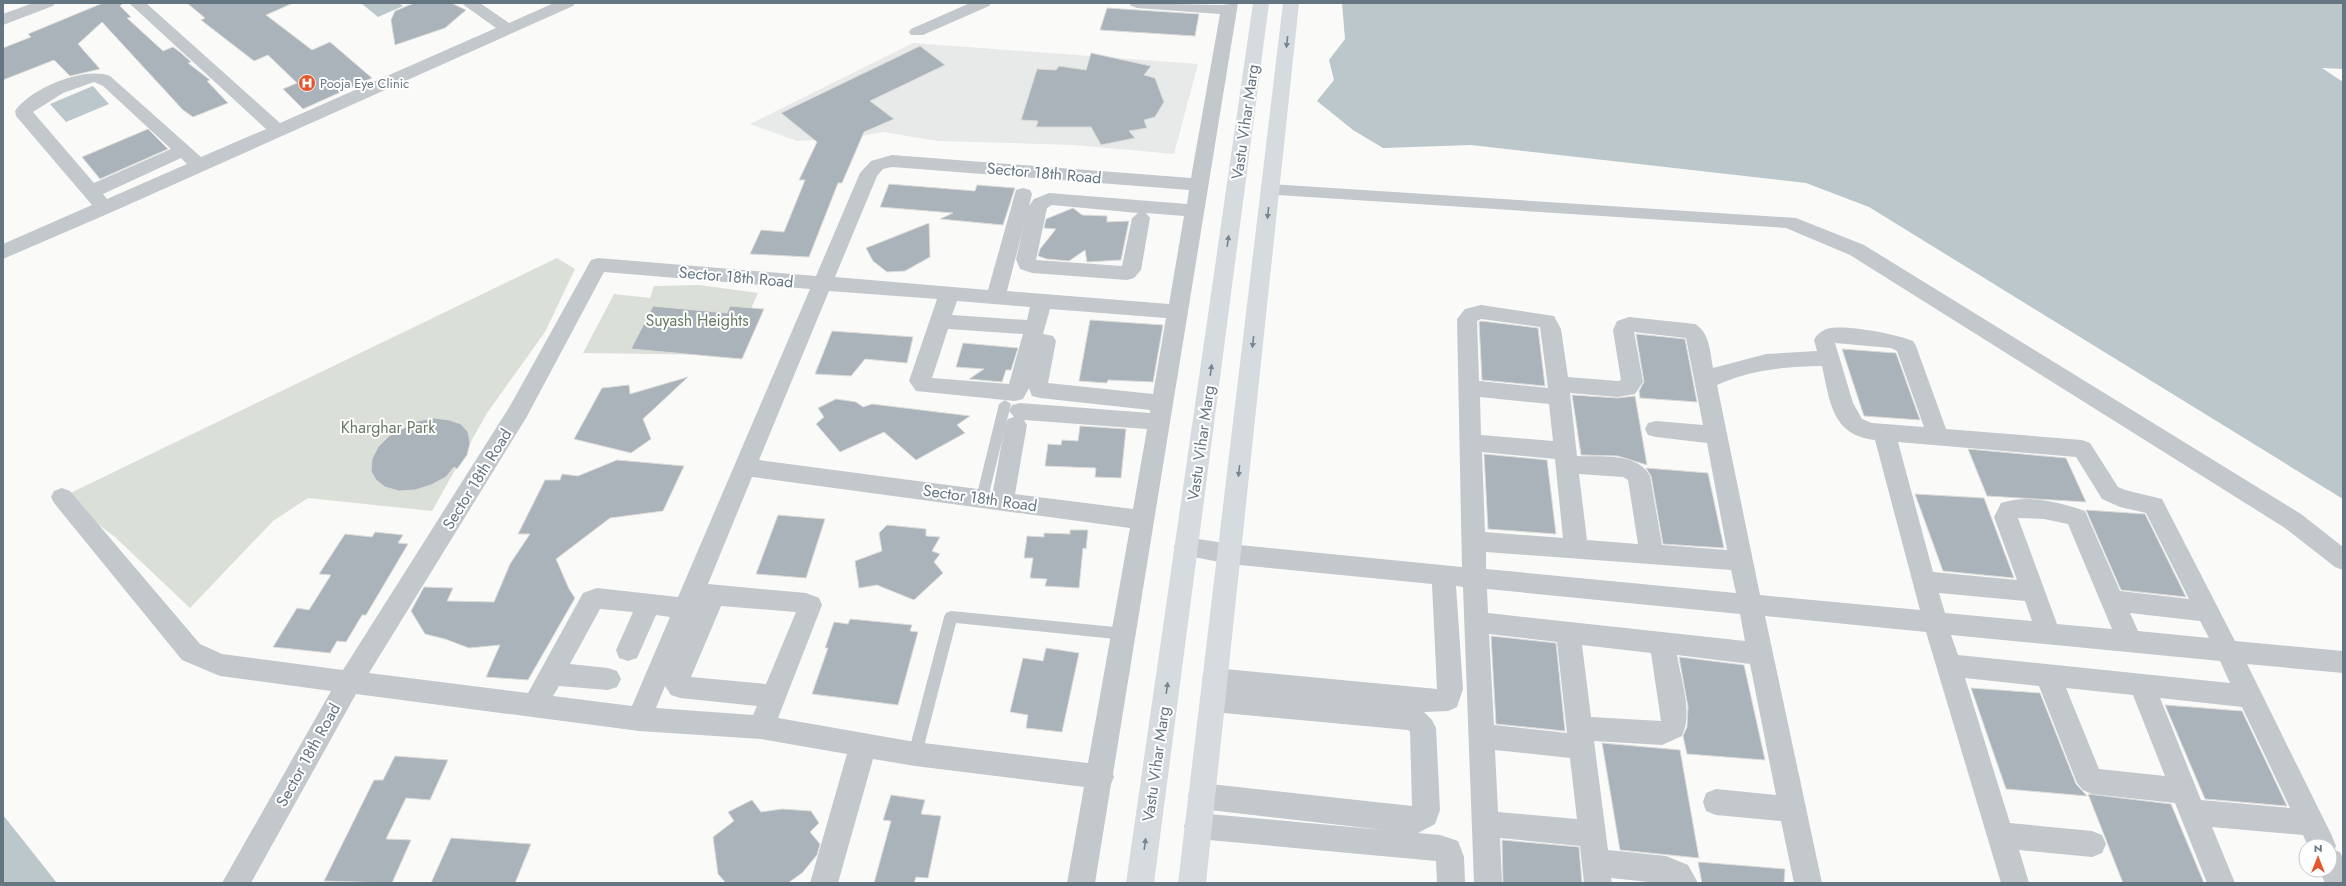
<svg xmlns="http://www.w3.org/2000/svg" width="2346" height="886" font-family="Jost,sans-serif">
<style>
.built{fill:#e8e9e9}
.green{fill:#dadfd7}
.water{fill:#bbc7cb}
.building{fill:#aab3b9;stroke:#dcdcda}
.lines{fill:none;stroke-linecap:round;stroke-linejoin:round}
.service{fill:#c3c8cc;fill-rule:evenodd}
.minor{fill:#c3c8cc;fill-rule:evenodd}
.primary{fill:#d6dbdf;fill-rule:evenodd}
.oneway{fill:#768591}
.labels{text-anchor:middle;dominant-baseline:central;stroke-width:4;stroke-linejoin:round;paint-order:stroke}
.far-poi-label{font-size:13px;fill:#657683;stroke:#fff;text-anchor:start}
.street-label{font-size:16px;fill:#657683;stroke:#fff}
.park-label{font-size:16px;fill:#687a64;stroke:#fff}
</style>
<rect width="100%" height="100%" fill="#fafaf8"/>
<!-- built -->
<path class="built" d="M913,43L1198,64L1174,154L1074,145L937,141L883,132L845,139L797,141L750,124Z"/>
<!-- green -->
<path class="green" d="M557,258L575,269L545,332L487,413L432,511L308,498L273,521L190,608L115,537L62,497Z
M699,285L758,293L730,355L583,353L614,294L650,298L654,286Z"/>
<!-- water -->
<path class="water" d="M361,3H399L403,6L378,17Z
M1342,3H2343V69L2322,68L2343,82V499L1869,207L1806,183L1471,145L1383,148L1353,130L1317,101L1334,80L1329,60L1345,39Z
M93,86L109,104L66,122L50,104Z
M3,815L57,883H3Z"/>
<!-- building -->
<path class="building" d="M103,3H123L120,6L131,17L127,18L163,51L173,47L181,53L191,62L188,63L210,80L207,81L228,103L193,117L183,110L102,22L78,44L100,69L70,76L54,60L3,80V48L31,37L28,34Z
M187,3H293L266,15L312,50L330,42L372,78L303,109L283,89L297,83L268,55L254,61L201,20L205,18Z
M414,3H451L466,10L445,28L395,45L391,20L395,11Z
M1107,8L1199,14L1195,36L1100,30Z
M920,46L945,65L870,101L894,119L864,132L842,183H838L809,257L750,254L761,230L784,232L805,180H799L817,142L781,113Z
M1091,53L1151,66L1144,75L1155,78L1164,102L1155,117L1144,120L1147,128L1129,131L1135,138L1101,145L1091,127H1036L1038,121L1021,120L1037,69L1056,70L1059,66L1086,70Z
M148,129L168,149L100,179L82,157Z
M889,184L975,191L977,185L1015,188L1003,225L940,219L953,213L880,207Z
M1073,208L1082,215L1107,216V222L1129,221L1121,260L1087,262L1085,250L1069,261L1047,259L1038,256L1040,249L1056,229L1044,228L1046,219Z
M929,223L930,257L905,271L887,272L873,261L866,248Z
M653,306L727,313L730,306L764,309L742,359L631,349Z
M1090,320L1163,325L1153,382L1108,380L1107,383L1079,381Z
M1481,321L1538,328L1545,386L1482,380L1479,322Z
M832,331L913,337L907,363L865,359L851,376L815,374Z
M1636,334L1685,339L1697,402L1640,398L1639,391L1644,382Z
M963,343L1018,348L1011,370H1006L1002,382L969,379L984,369L956,367Z
M1842,349L1896,353L1920,420L1864,416Z
M688,377L643,419L651,439L631,453L574,439L602,388L629,385L630,394Z
M1572,395L1618,398L1635,396L1647,465L1618,456L1581,455Z
M836,399L856,402L863,407L872,404L970,416L957,425L965,433L916,460L884,432L840,452L816,424L824,417L818,408Z
M434,418L449,420L461,424L468,432L470,443L467,455L457,469L454,467L446,477L431,485L415,490L399,491L385,487L376,480L371,471L372,459L378,447L389,436L418,421Z
M1080,426L1126,429L1121,478L1095,477L1096,468L1045,466L1048,444L1061,445L1062,440L1078,441Z
M1968,449L2066,458L2086,502L1987,496Z
M1484,454L1547,460L1556,534L1488,529Z
M617,460L684,466L663,511L610,518L556,559L569,589L575,598L528,680L486,677L500,645L469,648L445,639L425,634L411,611L424,587L453,588L447,601L494,602L510,564L530,534H518L545,480H560L562,474L578,476Z
M1646,468L1708,473L1724,548L1663,544L1651,476Z
M1915,494L1984,498L2014,578L1943,571Z
M2086,510L2145,514L2186,597L2121,590Z
M778,515L825,519L806,578L756,574Z
M887,525L926,529V536L940,537L932,551L940,554L934,562L943,573L914,600L877,585L859,588L855,561L882,551L879,533Z
M1070,530H1088L1086,549L1083,548L1079,588L1045,586L1047,579L1030,578L1033,558H1024L1027,536L1044,537V533L1070,534Z
M375,532L403,535L398,543L408,544L366,615H362L346,642L337,641L330,653L273,647L297,608L309,610L331,575L319,574L345,534L372,537Z
M850,619L912,625L910,631L918,632L898,705L812,694L828,648H825L834,622L848,624Z
M1491,636L1556,643L1565,731L1496,724Z
M1046,648L1079,653L1062,732L1026,728L1028,715L1010,712L1023,658L1043,661Z
M1679,657L1744,665L1765,760L1687,754L1683,736L1687,727L1688,707Z
M1971,688L2040,693L2076,784L2087,796L2006,789Z
M2165,705L2242,711L2287,806L2205,799Z
M1602,743L1680,750L1699,858L1620,850Z
M395,756L448,760L430,800L406,798L386,839L411,840L392,883L324,881L374,780H383Z
M2088,794L2171,804L2204,883H2123Z
M891,795L925,800L921,814L941,816L928,878L916,877L914,883H874L891,821L883,820Z
M752,800L761,812L782,809L811,811L819,823L810,832L820,844L817,855L802,873L788,883H726L718,874L713,837L734,821L728,812Z
M451,838L531,844L515,883H431Z
M1502,840L1579,847L1582,883H1503Z
M1698,862L1785,869L1784,883H1702Z"/>
<g class="lines">
<!-- service -->
<path class="service" d="M1005,400L1011,404L988,498L986,502H978L976,498L999,404Z
M951,611L1125,628L1130,630L1132,634L1130,638L1125,640L956,623L922,754L920,759L915,761L910,759L908,754L944,617L946,613Z"/>
<!-- minor -->
<path class="minor" d="M33,3H55L53,6L3,25V14Z
M129,3H146L280,123L496,28L461,3H480L509,23L554,3H575L573,6L112,212L3,259V244L92,205L16,116L15,111C30,89 84,66 110,76L201,157L266,129ZM94,82L103,86L171,149L94,183L33,112L63,93ZM181,158L187,164L107,199L103,194Z
M970,3H991L989,6L923,35H911L909,32L911,29Z
M1129,3L1222,5L1238,3L1113,774L1114,777L1111,784L1095,883H1067L1084,787L915,766L873,759L838,883H810L847,754L761,739L639,731L356,694L251,883H222L331,691L220,676L182,660L54,503L51,497L54,491L62,488L70,491L200,644L222,654L343,670L510,406L591,260L598,258L816,276L860,173L871,161L892,155L1191,178L1220,14L1137,8L1131,6ZM892,167L1189,190L1187,204L1049,193L1034,199L1029,206L1032,194L1030,190L1023,188L1016,190L988,290L835,277L877,176L883,169ZM1052,205L1138,213L1132,218L1122,266L1036,260L1047,208ZM1146,213L1184,216L1169,304L1007,291L1024,225L1016,259L1020,269L1032,273L1127,280L1134,278L1141,270L1150,218ZM604,272L810,289L678,597L597,588L583,593L528,693L369,673L526,418ZM829,291L937,299L909,381L916,391L1015,401L1023,399L1029,388L1032,396L1040,398L1150,410V413L1020,403L1012,405L1009,411L1014,417L1008,419L1005,425L993,491L759,460ZM957,301L1030,307L1027,320L952,315ZM1050,309L1166,318L1153,394L1048,383L1056,341L1053,336L1043,334ZM948,329L1023,334L1009,384L932,378ZM1024,420L1147,429L1133,509L1015,494L1027,425ZM752,477L1130,528L1088,763L915,742L778,718L822,605L819,598L806,593L708,584ZM721,606L796,612L766,684L691,677ZM600,609L633,612L616,650L619,658L628,661L637,658L656,615L670,617L632,706L553,696L559,686L608,690L617,687L621,679L617,671L608,668L570,664ZM665,686L671,695L680,698L757,706L753,715L656,708Z
M1270,184L1796,218L1864,245L2301,514L2343,547V570L2335,567L2285,528L1850,255L1786,228L1263,194L1261,190L1263,186Z
M1481,305L1554,316L1561,329L1568,377L1618,381L1621,380L1613,330L1617,321L1629,317L1695,324C1710,333 1710,352 1713,368L1766,354L1817,351L1814,340C1817,334 1823,329 1831,328C1848,325 1897,334 1913,341L1916,346L1946,429L2082,440L2090,443L2118,487L2125,490L2162,499L2235,641L2343,651V673L2247,664L2332,836L2336,846L2334,850L2340,852L2343,859V883H2325L2319,870H2330V846H2308L2303,835L2212,827L2235,883H2207L2175,803L2092,794L2083,790L2077,783L2039,686L1965,678L2010,823L2092,831L2102,835L2106,844L2102,853L2092,857L2019,850L2029,883H2001L1926,632L1765,616L1822,883H1794L1781,821L1716,815L1706,811L1703,802L1706,793L1716,789L1776,795L1750,664L1677,655C1681,680 1693,713 1682,736L1662,745L1594,741L1608,850L1666,856L1688,865L1698,883H1658L1611,878L1612,883H1584L1580,846L1500,838L1502,883H1474L1463,587L1456,586L1463,689L1457,707L1448,711L1424,712L1432,720L1436,728L1440,810L1435,824L1418,833L1440,835L1458,841L1464,857L1465,883H1437L1436,861L1198,839L1188,835L1184,826L1188,817L1198,813L1384,830L1201,809L1191,805L1188,796L1191,787L1201,783L1412,806L1410,732L1408,730L1213,712L1204,708L1200,700L1204,692L1212,689L1206,687L1202,679L1206,671L1215,668L1437,689L1432,584L1230,564L1178,554L1174,547L1178,540L1186,537L1230,544L1462,567L1457,319L1465,309ZM1481,319L1540,327L1548,388L1479,381L1477,321ZM1634,332L1686,338L1703,425L1656,421L1648,423L1645,429L1648,435L1656,437L1707,443L1727,550L1662,545L1650,476C1638,452 1600,457 1577,456L1570,393L1618,397L1635,394L1643,382ZM1835,343L1891,348L1897,351L1924,427L1872,423L1862,419L1853,403ZM1822,366C1830,402 1832,435 1875,440L1920,610L1760,595L1717,385C1751,369 1785,367 1822,366ZM1480,397L1549,404L1553,441L1481,435ZM1898,442L2076,457L2102,499L2120,507L2146,513L2189,599L2120,591L2085,511C2059,502 2028,494 2001,503L1994,517L2017,580L1933,572ZM1482,452L1555,459L1563,538L1485,532ZM1579,474L1623,477L1628,480L1638,544L1587,540ZM2018,518L2044,519L2068,524L2112,629L2057,624ZM1486,552L1731,570L1736,593L1486,569ZM1487,589L1740,614L1745,641L1488,613ZM1939,593L2025,601L2032,621L1945,613ZM2130,613L2200,621L2209,638L2138,631ZM1489,634L1557,642L1567,733L1494,725ZM1951,635L2220,661L2230,683L1958,655ZM1582,645L1651,653L1661,721L1591,717ZM2066,688L2133,695L2165,776L2099,769ZM2160,698L2242,707L2290,808L2201,800ZM1495,750L1570,758L1577,819L1498,812Z"/>
<!-- primary -->
<path class="primary" d="M1253,3H1269L1154,883H1126Z
M1283,3H1299L1206,883H1178Z"/>
</g>
<!-- one-way arrows -->
<defs><path id="oneway-solid" d="M-6-.8H1V-3.2L6.5 0L1 3.2V.8H-6Z"/></defs>
<g class="oneway">
<use href="#oneway-solid" transform="translate(1287 42) rotate(96)"/>
<use href="#oneway-solid" transform="translate(1268 213) rotate(96)"/>
<use href="#oneway-solid" transform="translate(1228 241) rotate(-82)"/>
<use href="#oneway-solid" transform="translate(1253 342) rotate(96)"/>
<use href="#oneway-solid" transform="translate(1211 370) rotate(-82)"/>
<use href="#oneway-solid" transform="translate(1239 471) rotate(96)"/>
<use href="#oneway-solid" transform="translate(1167 688) rotate(-82)"/>
<use href="#oneway-solid" transform="translate(1145 844) rotate(-82)"/>
</g>
<!-- icons -->
<defs>
<g id="hospital-disc" transform="scale(0.9)"><circle r="9.5" fill="#e4572e" stroke="#fff"/><path d="M-5-5h3v3.5h4V-5h3V5h-3V1.5h-4V5h-3Z" fill="#fff"/></g>
</defs>
<g fill-rule="evenodd">
<use href="#hospital-disc" x="307" y="83"/>
</g>
<g class="labels">
<!-- far-poi labels -->
<g class="far-poi-label">
<text x="320" y="83">Pooja Eye Clinic</text>
</g>
<!-- street labels -->
<g class="street-label">
<text transform="translate(1245 122) rotate(-82)">Vastu Vihar Marg</text>
<text transform="translate(1044 173) rotate(5)">Sector 18th Road</text>
<text transform="translate(736 277) rotate(5)">Sector 18th Road</text>
<text transform="translate(1201 443) rotate(-82)">Vastu Vihar Marg</text>
<text transform="translate(477 479) rotate(-58)">Sector 18th Road</text>
<text transform="translate(980 498) rotate(8)">Sector 18th Road</text>
<text transform="translate(308 755) rotate(-61)">Sector 18th Road</text>
<text transform="translate(1156 764) rotate(-82)">Vastu Vihar Marg</text>
</g>
<!-- park labels -->
<g class="park-label">
<text x="697" y="320">Suyash Heights</text>
<text x="388" y="427">Kharghar Park</text>
</g>
</g>
<!-- border -->
<rect width="2346" height="886" fill="none" stroke="#657683" stroke-width="8"/>
<!-- north arrow -->
<g transform="translate(2318 858)"><circle r="19" fill="#ffffff" stroke="#c1c8cd"/>
<path d="M0-3L7 15L0 10L-7 15Z" fill="#e4572e"/>
<text y="-6" font-size="11" font-weight="bold" text-anchor="middle" fill="#657683">N</text>
</g>
</svg>
